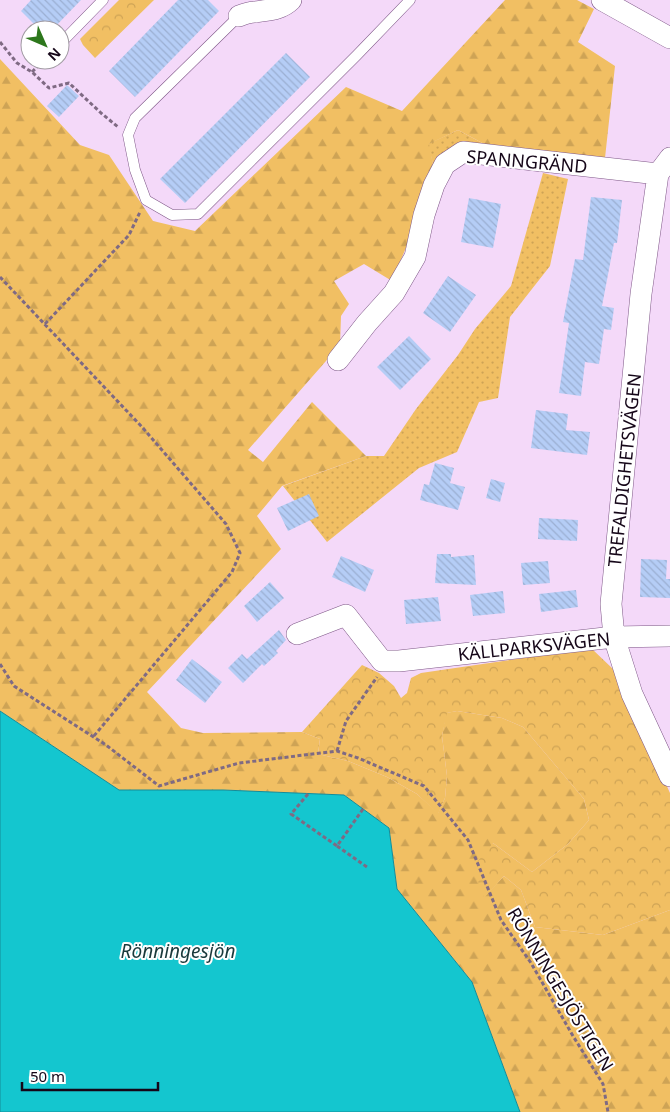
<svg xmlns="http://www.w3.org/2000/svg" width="670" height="1112" font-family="'Noto Sans',sans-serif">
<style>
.grass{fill:url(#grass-dots)}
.forest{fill:url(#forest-firs)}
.park{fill:url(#park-crowns)}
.water{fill:#14c6cf;stroke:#148c98}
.building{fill:url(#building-back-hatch)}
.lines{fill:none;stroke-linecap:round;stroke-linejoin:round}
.service-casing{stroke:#7e5787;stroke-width:11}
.minor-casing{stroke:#7e5787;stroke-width:22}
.path{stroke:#7f6a83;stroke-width:3;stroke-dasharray:4 2.5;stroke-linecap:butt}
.service{stroke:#fff;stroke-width:10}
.minor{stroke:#fff;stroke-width:21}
.labels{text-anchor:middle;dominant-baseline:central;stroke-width:4;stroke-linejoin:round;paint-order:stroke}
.street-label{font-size:18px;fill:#150618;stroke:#fff}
.water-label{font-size:19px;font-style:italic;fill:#1a3a3c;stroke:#fff}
</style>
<defs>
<pattern id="grass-dots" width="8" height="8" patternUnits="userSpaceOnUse" patternTransform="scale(1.25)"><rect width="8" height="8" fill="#f1bf63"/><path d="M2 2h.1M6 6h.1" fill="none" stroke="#cea355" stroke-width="1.8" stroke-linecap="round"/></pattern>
<pattern id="forest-firs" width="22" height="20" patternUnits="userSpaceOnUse" patternTransform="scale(1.25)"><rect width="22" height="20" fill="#f1bf63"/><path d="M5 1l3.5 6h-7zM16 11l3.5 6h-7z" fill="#cea355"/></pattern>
<pattern id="park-crowns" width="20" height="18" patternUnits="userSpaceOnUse" patternTransform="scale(1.25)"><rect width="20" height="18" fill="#f1bf63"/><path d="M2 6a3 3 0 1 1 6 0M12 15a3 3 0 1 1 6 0" fill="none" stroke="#cea355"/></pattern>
<pattern id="building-back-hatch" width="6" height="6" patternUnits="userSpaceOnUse" patternTransform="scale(1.25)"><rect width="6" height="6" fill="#b5cdf6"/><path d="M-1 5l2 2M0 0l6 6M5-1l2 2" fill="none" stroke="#9bafd2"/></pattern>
</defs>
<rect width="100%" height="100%" fill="#f4d9f9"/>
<!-- grass -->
<path class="grass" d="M458,130L486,145L449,153L433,164L428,144Z
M543,173L568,179L550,266L510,317L498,398L479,402L457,452L419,468L327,542L283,486L366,456H384L416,409L458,355L475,329L511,286Z"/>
<!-- forest -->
<path class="forest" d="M505,0H577L594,9L578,42L615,66L605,158L486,145L458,130L429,144L433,164L413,231L392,281L364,264L334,281L349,304L341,316L340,345L248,450L263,462L312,402L366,456L282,486L257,516L281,549L147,692L181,728L203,733L302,732L320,739L318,754L348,761L387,777L417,794L438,813L445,798L447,776L442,736L446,713L457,711L502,718L523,727L584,799L589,820L568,844L532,872L493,843L484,897L504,876L521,890L535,927L603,935L670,910V1112H520L472,982L397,889L389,828L344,795L223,790H119L0,711V59L80,145L109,155L153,221L195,231L346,87L402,111Z"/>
<!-- park -->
<path class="park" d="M119,0H154L95,58L83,45L80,39Z
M591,648L613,669L670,793V910L603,935L535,927L521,890L504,876L484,898L473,867L493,843L532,872L568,844L589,820L584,799L523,727L502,718L457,711L447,713L442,736L447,776L445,798L438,814L417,794L387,777L348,761L318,754L320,739L302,732L362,665L379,673L394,686L401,698L407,693L411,678L421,673Z"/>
<!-- water -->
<path class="water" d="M0,711L119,790H223L344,795L389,828L397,889L472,982L520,1112H0Z"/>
<!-- building -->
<path class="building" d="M31,0H81L52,30H40L21,11Z
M178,0H208L219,11L135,97L109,71Z
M286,53L310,77L185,203L160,179Z
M67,85L79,96L59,117L47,106Z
M591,197L622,200L617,243H614L602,306L614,308L611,330L604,329L599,364L585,362L581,396L559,393L569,323L563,322L575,259L583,260Z
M469,198L501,204L493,248L461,242Z
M448,276L476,295L450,332L423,313Z
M409,336L431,359L400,390L377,367Z
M536,410L568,414L566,430L590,432L587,455L531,448Z
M435,463L454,468L450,483L465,487L458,510L420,500L424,484L429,485Z
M491,479L505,483L500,502L486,498Z
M309,494L319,516L288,531L277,508Z
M539,518L578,520L577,541L538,539Z
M437,554H451V557L474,555L476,585L435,583Z
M341,556L374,570L365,592L332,577Z
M641,559L667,560L666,579H670V598L640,597Z
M548,561L550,583L523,585L521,563Z
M270,582L284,598L257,622L244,606Z
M576,590L578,607L541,612L539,594Z
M503,591L505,613L473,616L470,595Z
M438,597L441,621L406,624L404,600Z
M279,630L286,640L276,651L278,653L264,666L262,664L243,683L228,668L242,654L247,659Z
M192,659L222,682L205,703L176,680Z"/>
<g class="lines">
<!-- service casing -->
<g class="service-casing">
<path id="service" d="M239,16L135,118L128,135L135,170L146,200L172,215L198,214L357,55L410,0
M63,41L103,0"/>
</g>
<!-- minor casing -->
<g class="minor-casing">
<path id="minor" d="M602,0L670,38
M239,16C244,14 250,12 255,12C268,10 281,10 291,0
M670,158L658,174L641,294L611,604L614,637L632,694L670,776
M338,360L367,323L394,293L415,257L424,215L434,185L445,164L463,152L658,174
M297,634L346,615L382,661H399L614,637L670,636"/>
</g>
<!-- path -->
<path class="path" d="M0,42L17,63L32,72L49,88L69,83L101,113L118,127
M32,72L44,60
M0,277L142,427L226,524L240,553L232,572L93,737
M45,324L129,235L140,212
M0,664L14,686L106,745L159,786L239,763L337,751L358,758L424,786L468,840L501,920L531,963L573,1036L603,1084L608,1112
M337,751L346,721L377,677
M308,794L291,814L337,846L363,809
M337,846L367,867"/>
<!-- service -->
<use href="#service" class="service"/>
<!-- minor -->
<use href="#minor" class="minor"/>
</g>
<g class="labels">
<!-- street labels -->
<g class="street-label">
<text transform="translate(527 161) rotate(5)">SPANNGRÄND</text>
<text transform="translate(624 470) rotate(-84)">TREFALDIGHETSVÄGEN</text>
<text transform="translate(534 646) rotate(-6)">KÄLLPARKSVÄGEN</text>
<text transform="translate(561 989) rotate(59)">RÖNNINGESJÖSTIGEN</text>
</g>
<!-- water labels -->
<g class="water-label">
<text x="178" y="951">Rönningesjön</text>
</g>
</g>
<!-- north arrow -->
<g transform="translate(45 45) rotate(135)"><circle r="24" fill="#ffffff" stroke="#a19ba3"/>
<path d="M0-4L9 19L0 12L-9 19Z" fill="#2d771c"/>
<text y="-8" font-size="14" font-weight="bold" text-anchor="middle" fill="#150618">N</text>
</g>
<!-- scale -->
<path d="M22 1082v8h136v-8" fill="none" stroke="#150618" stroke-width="2.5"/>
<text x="30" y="1082" font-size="15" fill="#150618" stroke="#ffffff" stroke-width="4" paint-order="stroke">50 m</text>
</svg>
